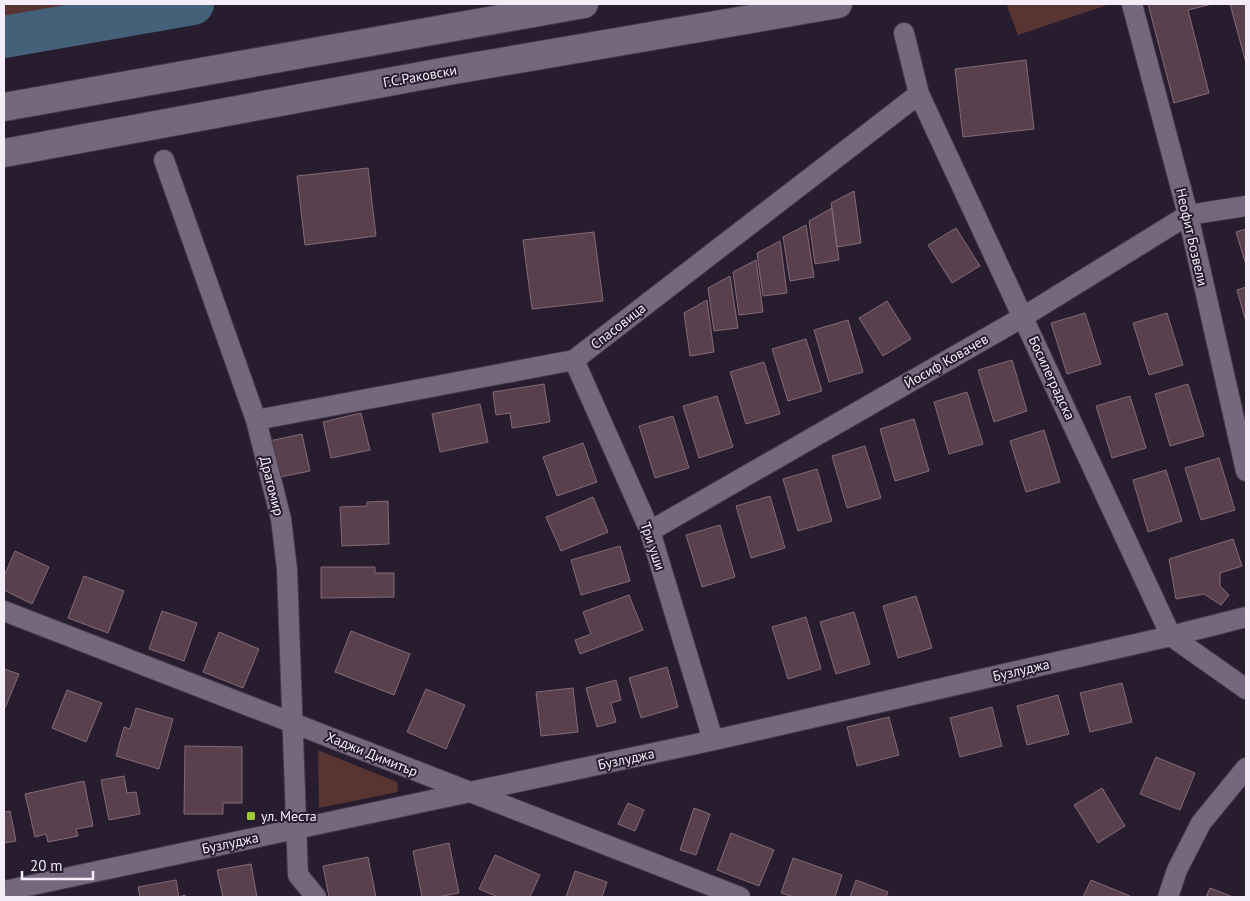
<svg xmlns="http://www.w3.org/2000/svg" width="1250" height="901" font-family="'PT Sans',sans-serif">
<style>
.green{fill:#583433}
.lines{fill:none;stroke-linecap:round;stroke-linejoin:round}
.river{stroke:#436179;stroke-width:42}
.building{fill:#58404c;stroke:#846a77}
.street-casing{stroke:#433949;stroke-width:22}
.secondary-casing{stroke:#433949;stroke-width:30}
.street{stroke:#75677e;stroke-width:20}
.secondary{stroke:#75677e;stroke-width:28}
.poi-dot{fill:#99cb35;stroke:#281c2f;stroke-width:2}
.labels{text-anchor:middle;dominant-baseline:central;stroke-width:4;stroke-linejoin:round;paint-order:stroke}
.street-label{font-size:14px;fill:#f4ecf9;stroke:#281c2f}
.poi-label{font-size:14px;fill:#f4ecf9;stroke:#281c2f;text-anchor:start}
</style>
<rect width="100%" height="100%" fill="#281c2f"/>
<!-- green -->
<path class="green" d="M4,4H194L4,37Z
M1013,4H1110L1018,35L1007,6Z
M318,750L397,782L398,792L319,808Z"/>
<g class="lines">
<!-- river -->
<path class="river" d="M4,37L193,4"/>
</g>
<!-- building -->
<path class="building" d="M1148,4H1212L1188,10L1209,93L1174,103Z
M1230,4H1246V63Z
M1026,60L1034,129L963,137L955,69Z
M368,168L376,236L305,245L297,176Z
M854,191L861,243L837,247L831,203Z
M832,208L839,260L815,264L809,221Z
M806,225L814,277L790,281L783,237Z
M956,228L980,266L952,283L928,245Z
M1246,229V265L1236,232Z
M594,232L603,301L532,309L523,240Z
M780,241L787,293L763,296L757,253Z
M756,260L763,312L739,315L733,272Z
M730,276L738,328L714,331L708,288Z
M1246,287V322L1237,290Z
M707,300L714,352L690,356L684,313Z
M887,301L911,339L883,356L859,318Z
M1085,313L1101,364L1067,374L1051,323Z
M1167,313L1183,365L1149,375L1133,323Z
M848,320L863,372L829,382L814,330Z
M806,339L822,391L788,401L772,349Z
M1012,360L1027,411L994,422L978,370Z
M764,362L780,414L746,424L730,372Z
M544,384L550,422L512,428L510,413L496,415L493,392Z
M1188,384L1204,436L1170,446L1155,394Z
M967,392L983,444L949,454L934,402Z
M717,396L733,447L699,458L683,406Z
M1130,396L1146,448L1112,458L1096,406Z
M480,404L488,442L440,452L432,414Z
M361,413L370,450L331,458L323,422Z
M673,416L689,468L655,478L639,426Z
M914,419L929,471L895,481L880,429Z
M1044,430L1060,482L1026,492L1010,441Z
M302,434L310,471L276,478L269,441Z
M583,443L597,482L557,496L543,457Z
M865,446L881,498L847,508L832,456Z
M1219,458L1235,510L1201,520L1185,468Z
M817,469L832,521L798,531L783,479Z
M1166,470L1182,521L1148,532L1133,480Z
M770,496L785,548L751,558L736,506Z
M593,497L608,532L561,551L546,517Z
M388,501L389,544L342,546L340,507L367,506V502Z
M720,525L735,577L702,587L686,535Z
M1233,539L1242,566L1220,573V586L1229,595L1221,605L1204,594L1176,599L1169,559Z
M620,546L630,581L581,595L571,560Z
M15,551L49,567L32,604L4,590V576Z
M321,567H375V573H394V597L321,598Z
M84,576L124,591L108,633L68,618Z
M629,595L643,630L580,654L575,640L591,634L583,612Z
M916,596L932,648L898,658L883,606Z
M162,611L197,623L184,661L149,649Z
M854,612L870,664L836,674L820,622Z
M806,617L821,669L788,679L772,627Z
M351,631L410,654L394,695L335,672Z
M219,632L259,649L243,688L203,672Z
M667,667L678,707L641,718L629,678Z
M4,669L19,674L5,708H4Z
M616,680L621,700L611,703L616,722L597,727L586,688Z
M1122,683L1132,722L1090,732L1080,693Z
M573,688L578,732L541,736L536,692Z
M426,689L465,705L446,749L407,732Z
M67,690L102,703L86,742L52,728Z
M1058,695L1069,734L1027,745L1017,706Z
M992,707L1002,746L960,757L950,718Z
M136,708L173,719L159,769L116,756L124,727L130,729Z
M889,717L899,755L857,766L847,727Z
M185,746L242,747V803H223V814H184Z
M1156,757L1195,773L1180,810L1140,794Z
M124,776L127,793L136,792L140,814L109,820L101,780Z
M84,781L93,826L76,829L78,836L48,842L46,834L35,837L25,794Z
M1102,788L1125,826L1098,843L1074,805Z
M628,803L644,810L635,831L618,824Z
M694,808L710,814L696,855L680,850Z
M10,811L16,841L4,843V812Z
M731,833L774,850L759,886L717,870Z
M449,843L459,893L437,897H422L413,851Z
M495,855L540,875L530,897H498L479,889Z
M368,857L376,897H329L323,866Z
M793,858L842,875L835,897H794L781,893Z
M251,864L257,897H223L217,870Z
M575,871L607,882L602,897H566Z
M176,880L179,897L185,895V897H140L138,887Z
M856,880L888,892L886,897H850Z
M1091,880L1130,896V897H1083Z
M1210,888L1233,897H1206Z"/>
<g class="lines">
<!-- street casing -->
<g class="street-casing">
<path id="street" d="M1132,4L1188,215L1246,471
M904,33L919,94L1171,636L1246,689
M164,160L256,420L281,519L287,569L298,875L316,897
M574,360L650,531L713,740
M256,420L574,360L919,94
M650,531L1023,317L1188,215L1246,206
M4,611L293,723L740,897
M4,891L710,741L1171,636L1246,617
M1168,897L1177,870L1201,823L1246,768"/>
</g>
<!-- secondary casing -->
<g class="secondary-casing">
<path id="secondary" d="M4,107L584,4
M4,153L448,71L838,4"/>
</g>
<!-- street -->
<use href="#street" class="street"/>
<!-- secondary -->
<use href="#secondary" class="secondary"/>
</g>
<!-- markers -->
<rect class="poi-dot" x="246" y="811" width="10" height="10" rx="2.5"/>
<g class="labels">
<!-- street labels -->
<g class="street-label">
<text transform="translate(420 76) rotate(-10)">Г.С.Раковски</text>
<text transform="translate(1192 237) rotate(77)">Неофит Бозвели</text>
<text transform="translate(618 326) rotate(-38)">Спасовица</text>
<text transform="translate(946 361) rotate(-30)">Йосиф Ковачев</text>
<text transform="translate(1052 378) rotate(65)">Босилеградска</text>
<text transform="translate(272 486) rotate(76)">Драгомир</text>
<text transform="translate(653 546) rotate(71)">Три уши</text>
<text transform="translate(1021 670) rotate(-13)">Бузлуджа</text>
<text transform="translate(372 754) rotate(22)">Хаджи Димитър</text>
<text transform="translate(626 759) rotate(-12)">Бузлуджа</text>
<text transform="translate(230 843) rotate(-12)">Бузлуджа</text>
</g>
<!-- poi labels -->
<g class="poi-label">
<text x="261" y="816">ул. Места</text>
</g>
</g>
<!-- border -->
<rect width="1250" height="901" fill="none" stroke="#f4ecf9" stroke-width="10"/>
<!-- scale -->
<path d="M22 871v8h71v-8" fill="none" stroke="#f4ecf9" stroke-width="2.5"/>
<text x="30" y="871" font-size="15" fill="#f4ecf9" stroke="#281c2f" stroke-width="4" paint-order="stroke">20 m</text>
</svg>
